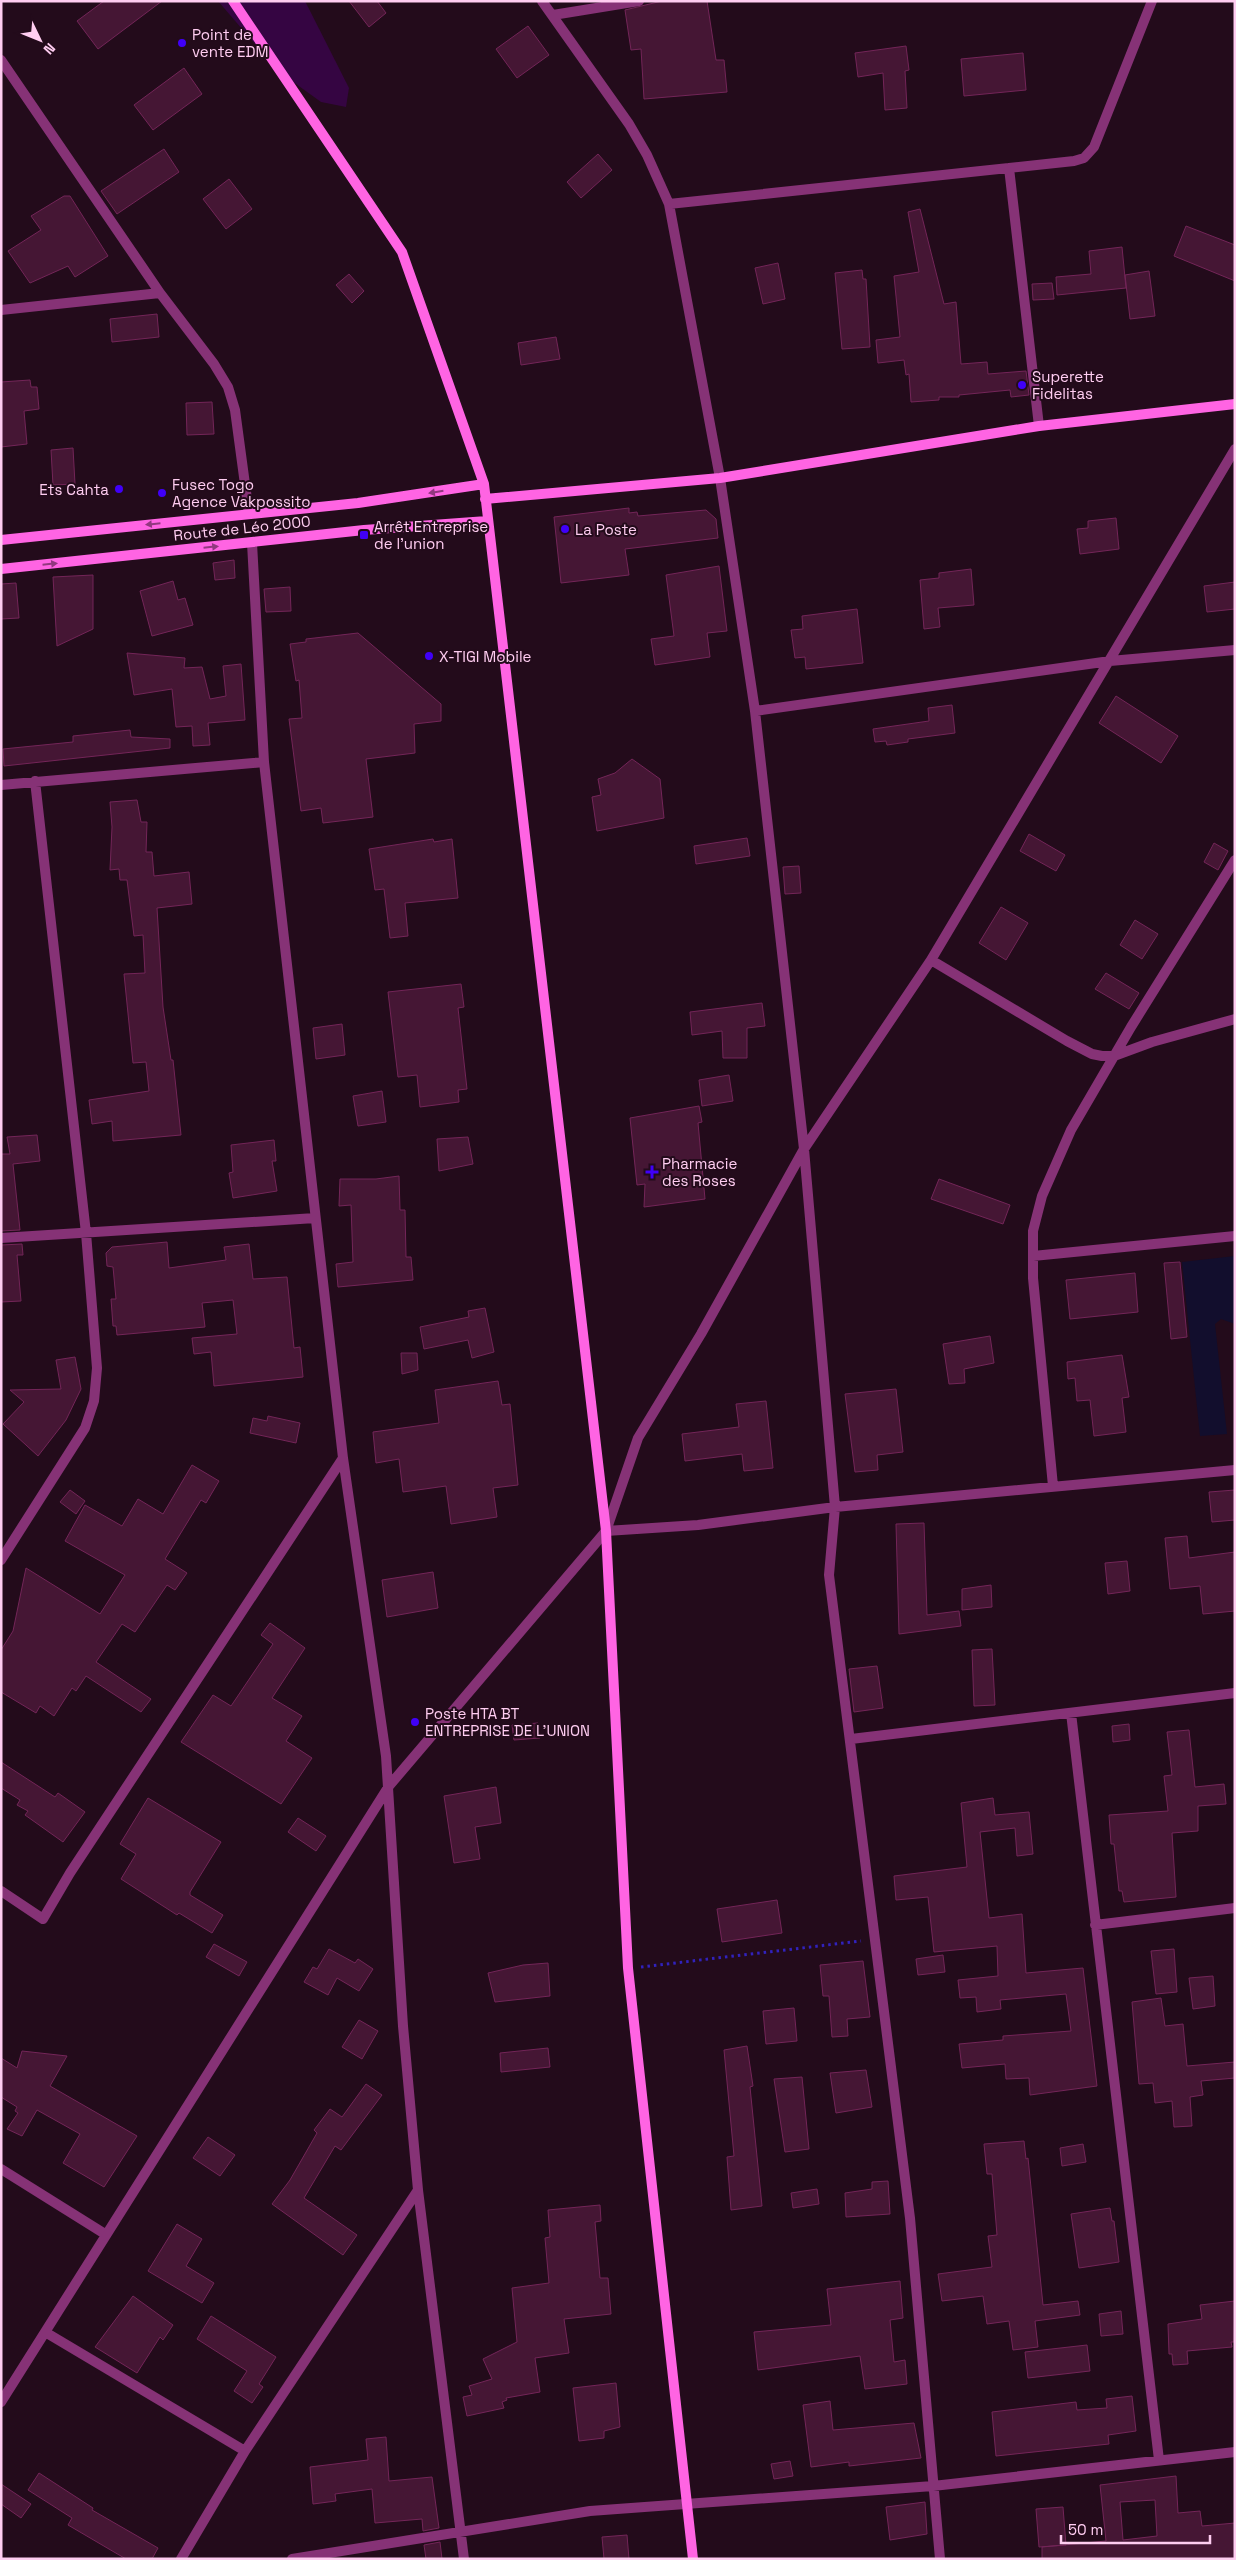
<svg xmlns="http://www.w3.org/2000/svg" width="1236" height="2560" font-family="'Space Grotesk',sans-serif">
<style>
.green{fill:#120e2d}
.water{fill:#350542}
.building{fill:#451634;stroke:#732558;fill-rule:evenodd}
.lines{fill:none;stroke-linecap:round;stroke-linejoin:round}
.path{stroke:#3122bd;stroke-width:3;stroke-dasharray:2.5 4;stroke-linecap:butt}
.street{stroke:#863276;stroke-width:10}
.secondary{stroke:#ff64e3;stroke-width:10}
.oneway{fill:#91387f}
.poi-dot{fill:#4000f8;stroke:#230b1b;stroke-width:2}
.labels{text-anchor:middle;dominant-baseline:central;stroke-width:4;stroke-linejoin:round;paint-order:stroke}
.poi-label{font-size:15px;fill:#ffcdf1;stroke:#230b1b;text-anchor:start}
.street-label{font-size:15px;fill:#ffcdf1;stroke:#230b1b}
</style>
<rect width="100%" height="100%" fill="#230b1b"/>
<!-- green -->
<path class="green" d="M1235,1256V1324L1221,1319L1215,1324L1227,1434L1200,1436L1182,1262Z"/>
<!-- water -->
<path class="water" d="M218,1H305L349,88L346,107L321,102L278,71Z"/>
<!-- building -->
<path class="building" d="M104,1H162L98,49L77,21Z
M349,1H377L386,13L369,27Z
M662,1H707L716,60H724L727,92L644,99L641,49L631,50L625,10Z
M528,26L549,55L517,78L496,49Z
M906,46L909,70L905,71L907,108L885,110L883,73L858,77L855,53Z
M1023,53L1026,90L964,96L961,59Z
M184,68L202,94L153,130L134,105Z
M164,149L179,172L117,214L101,191Z
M598,154L612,170L581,198L567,182Z
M229,179L252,209L226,229L203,199Z
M64,196H70L108,256L75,277L68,266L30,283L8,251L41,230L31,216Z
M920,209L944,304L956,302L961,364L987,362L988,374L1026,371L1029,395L1011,397L1010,390L959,395V397H939V400L911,402L909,374L906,375L904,360L878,363L876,340L900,337L894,276L919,272L908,212Z
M1186,226L1235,245V281L1174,256Z
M1122,247L1126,288L1057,295L1056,277L1091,274L1089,251Z
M778,263L785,299L763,304L755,268Z
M862,270L863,279H866L870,347L842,349L835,273Z
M1149,271L1155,316L1130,319L1125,275Z
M349,274L364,291L352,303L336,285Z
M1052,283L1054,299L1033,300L1032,284Z
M157,314L159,337L112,342L110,319Z
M556,337L560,359L521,365L518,343Z
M30,380L31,387H37L39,409L24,411L27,444L1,447V382Z
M212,402L214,434L187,435L186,403Z
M73,448L75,484L53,485L51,450Z
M629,508V513L637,512L638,516L706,510L716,519L718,538L625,549L629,575L561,583L554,517Z
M1116,518L1119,549L1080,554L1077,529L1088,528V521Z
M234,560L235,578L215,580L213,563Z
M719,566L727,631L707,633L710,657L655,665L651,639L674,636L666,575Z
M971,569L974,605L938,608L940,627L924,629L920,580L939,578V573Z
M93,575V629L57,646L53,577Z
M173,581L178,600L185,598L193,625L152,636L140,591Z
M1235,582V609L1207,612L1204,586Z
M16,583L19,618L1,619V584Z
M290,587L291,611L266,612L264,589Z
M857,609L863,663L806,669L805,657L795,658L791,630L803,629L802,616Z
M358,633L441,704V721L414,724L415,753L366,759L373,817L323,823L321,808L301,811L289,719L302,718L299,680L296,681L290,644L306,642V639Z
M127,653L185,658L184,668L202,667L210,699L226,696L223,666L241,664L245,720L208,723L210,745L193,746L192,726L176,727L172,689L134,695Z
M1116,696L1178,736L1161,763L1099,723Z
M952,705L955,733L908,739V742L887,745L886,741L875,742L873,729L929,721L928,708Z
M130,730L131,737L170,739V748L4,766L3,749L73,742V736Z
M632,759L660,779L664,818L597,831L592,797L601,795L598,779L615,773Z
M137,800L141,822H147L146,852H152L154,876L189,872L192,904L157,908L163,1007L171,1060H173L181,1135L113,1141L112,1121L92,1124L89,1100L149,1091L146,1062L133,1063L124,974L145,973L143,935L134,936L127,880H120L119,869L110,870L112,827L110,802Z
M1029,834L1065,855L1056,871L1020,851Z
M747,838L750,856L696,864L694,846Z
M433,839L434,842L452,839L458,898L405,903L408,936L390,938L384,889L375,890L369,849Z
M1214,843L1228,851L1218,870L1204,862Z
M799,866L801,893L785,894L783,867Z
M1001,907L1028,923L1006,960L979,943Z
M1135,920L1158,934L1142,959L1120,945Z
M1106,973L1139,993L1129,1009L1095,989Z
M461,984L464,1007L458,1008L467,1089L458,1090L459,1102L420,1107L417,1075L398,1077L388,992Z
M762,1003L765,1026L747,1028V1058H723L722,1031L692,1035L690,1012Z
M342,1024L345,1055L316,1059L313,1028Z
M729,1075L733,1101L702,1106L699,1080Z
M382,1091L386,1122L358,1126L353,1096Z
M699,1106L702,1122L698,1123L705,1199L644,1207L645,1184L637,1185L630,1118Z
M37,1135L40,1161L13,1164L20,1230L1,1231V1154H10L7,1137Z
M468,1137L473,1164L439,1171L437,1139Z
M274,1140L276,1161H272L277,1191L233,1198L229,1173L233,1172L231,1145Z
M399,1176L400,1210H405L406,1257H411L413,1280L338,1287L336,1264L353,1262L351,1205L339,1206L340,1179H376Z
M939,1179L1010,1205L1003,1224L931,1199Z
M167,1242L169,1268L226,1260L224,1247L249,1244L253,1279L287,1277L294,1348L300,1347L303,1377L214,1386L211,1352L194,1354L192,1338L237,1334L233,1300L202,1303L205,1327L117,1335L116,1326H113L111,1299H116L113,1267L107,1266L106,1253L112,1247Z
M22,1244L23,1255H17L21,1301L1,1302V1245Z
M1180,1262L1187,1337L1171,1339L1164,1263Z
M1135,1273L1138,1312L1070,1319L1066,1280Z
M485,1308L494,1352L472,1358L468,1340L424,1349L420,1327L469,1317L468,1311Z
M990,1336L994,1363L964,1369L965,1383L949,1384L943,1344Z
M401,1353H417L418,1370L402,1374Z
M1122,1355L1129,1397L1122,1398L1126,1432L1094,1436L1090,1400L1077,1401L1075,1378L1068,1379L1067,1362Z
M75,1357L81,1389L66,1420L38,1456L3,1424L24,1402L10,1390L61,1389L56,1360Z
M498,1381L502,1405L510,1404L518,1485L493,1488L497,1517L451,1524L446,1486L403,1492L399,1459L376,1463L373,1432L439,1423L435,1390Z
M896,1389L903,1452L877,1455L878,1470L855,1472L845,1394Z
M766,1401L773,1468L744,1471L742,1454L685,1461L682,1434L739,1427L736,1404Z
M268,1416L300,1423L296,1443L250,1433L253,1418L267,1421Z
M192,1465L219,1481L206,1503L201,1500L165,1559L187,1573L175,1590L167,1585L135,1632L122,1624L96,1662L151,1699L141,1712L86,1676L76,1691L72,1688L54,1716L40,1706L36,1713L1,1692V1650L13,1631L26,1568L100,1614L125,1575L65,1541L85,1505L122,1526L138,1499L163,1514Z
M70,1490L85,1501L76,1514L60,1502Z
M1235,1490V1520L1212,1522L1209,1492Z
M924,1523L927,1615L959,1611L961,1626L899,1634L896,1524Z
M1187,1536L1189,1558L1235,1552V1611L1203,1614L1200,1586L1170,1589L1165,1538Z
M1127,1561L1130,1591L1108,1594L1105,1563Z
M433,1572L438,1608L387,1617L382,1580Z
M991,1585L992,1607L962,1610V1589Z
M270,1623L305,1648L272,1698L302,1716L286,1741L312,1758L281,1804L181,1742L213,1695L231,1706L273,1644L261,1635Z
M992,1649L995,1705L974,1706L972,1650Z
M877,1666L883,1708L854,1712L849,1669Z
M538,1723L540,1738L514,1740L512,1725Z
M1129,1724L1130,1740L1113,1742L1112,1726Z
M1189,1730L1195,1787L1224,1784L1226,1804L1198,1806V1831L1172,1833L1176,1897L1124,1902L1122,1891H1119L1114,1844H1111L1109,1815L1168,1811L1164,1776L1172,1775L1167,1732Z
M1,1762L55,1797L58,1793L85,1812L63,1842L25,1815L28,1811L17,1805L20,1800L1,1788Z
M496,1787L501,1823L475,1827L480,1859L454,1863L444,1796Z
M148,1798L221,1842L190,1892V1895L223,1915L212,1933L179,1913L177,1915L121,1879L136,1854L120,1844Z
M993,1798L995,1815L1029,1812L1033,1854L1017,1856L1015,1828L980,1832L989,1918L1022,1914L1026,1973L1083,1968L1097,2086L1030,2095L1029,2078L1006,2079L1005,2064L962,2068L959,2044L1003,2040V2036L1071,2031L1066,1994L1000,2000L1001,2009L977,2012L976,1997L960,1998L958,1980L998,1976L997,1946L934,1952L928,1897L896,1900L894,1876L967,1867L961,1803Z
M298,1818L326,1836L316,1851L288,1832Z
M777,1900L782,1933L722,1942L717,1909Z
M214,1944L247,1962L239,1976L206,1957Z
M329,1949L355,1963L358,1959L373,1969L359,1991L337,1978L328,1995L304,1982L313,1967L317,1969Z
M1174,1949L1177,1992L1156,1994L1151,1951Z
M943,1955L945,1972L918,1975L916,1959Z
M863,1961L870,2017L847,2019L848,2036L832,2037L829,1996H823L820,1965Z
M548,1963L550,1996L495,2002L488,1973L523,1965Z
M1213,1976L1215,2006L1193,2009L1189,1978Z
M1161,1998L1165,2026L1183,2024L1187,2066L1235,2062V2078L1201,2081L1203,2095L1190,2097L1192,2126L1174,2127L1172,2101L1155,2103L1153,2083L1139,2084L1132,2002Z
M794,2008L797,2041L766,2044L763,2011Z
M359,2020L378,2031L362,2059L342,2047Z
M747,2046L753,2086L750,2087L762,2206L731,2210L727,2157L734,2156L724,2050Z
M548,2048L550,2067L501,2072L500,2053Z
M22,2051L67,2056L50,2086L137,2136L104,2187L63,2163L80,2134L37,2110L22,2136L7,2129L18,2113L15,2111L17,2107L1,2097V2058L17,2068Z
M866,2070L872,2107L836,2113L830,2073Z
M802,2077L809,2149L785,2152L774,2079Z
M366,2084L382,2095L341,2150L335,2146L304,2198L357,2235L343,2255L272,2204L290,2180L317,2133L314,2130L330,2109L342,2117Z
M208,2137L235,2155L220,2176L193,2158Z
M1024,2141L1026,2159L1028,2158L1043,2305L1078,2301L1080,2315L1035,2321L1038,2347L1013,2350L1009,2321L987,2324L983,2296L942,2301L938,2274L992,2267L988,2236L997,2235L992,2174H987L984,2144Z
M1083,2144L1086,2162L1062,2166L1060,2148Z
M888,2181L890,2214L846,2217L845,2193L872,2189V2182Z
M817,2189L819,2204L793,2208L791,2193Z
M600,2205L601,2221L595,2222L600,2278H608L611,2314L564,2319L569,2353L535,2358L540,2392L506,2398L507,2400L502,2402L504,2408L467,2416L463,2397L472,2395L469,2386L492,2379L483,2359L517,2342L512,2288L549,2283L545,2238L550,2237L548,2210Z
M1110,2208L1112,2221H1114L1119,2262L1079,2268L1071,2214Z
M177,2224L202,2239L186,2266L214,2283L202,2303L148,2271Z
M900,2281L903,2318L890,2320L894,2362L905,2360L907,2384L865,2389L860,2356L758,2370L754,2332L831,2325L827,2289Z
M133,2296L173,2325L163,2340L160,2337L137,2373L95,2347Z
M1235,2301L1234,2342H1231L1232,2347L1187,2351L1188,2364L1173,2365L1172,2354H1169L1168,2324L1202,2319L1200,2305Z
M1121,2311L1123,2334L1101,2336L1099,2314Z
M211,2316L276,2357L259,2384L263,2387L252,2403L234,2391L247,2371L197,2339Z
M1087,2345L1090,2371L1028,2378L1025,2352Z
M616,2383L620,2427L604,2431V2438L579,2441L573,2388Z
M1132,2396L1136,2431L1108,2435L1109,2444L996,2456L992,2412L1076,2402L1077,2410L1107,2408L1106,2399Z
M830,2401L833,2430L914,2423L921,2458L849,2466V2462L811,2467L803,2405Z
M386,2437L389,2481L432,2477L439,2528L423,2531L422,2519L375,2523L372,2489L335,2494L336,2501L313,2504L310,2467L368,2460L366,2439Z
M790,2461L793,2476L774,2479L771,2464Z
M39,2473L93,2508L92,2510L158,2548L152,2559H126L68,2525L72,2518L28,2490Z
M1176,2476L1178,2513L1200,2511L1202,2526L1235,2523V2559H1042V2547L1106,2541L1100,2485ZM1155,2500L1157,2536L1123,2540L1120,2502Z
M1,2484L31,2504L21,2518L1,2504Z
M925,2502L927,2534L890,2540L886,2507Z
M1063,2507L1066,2545L1039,2547L1036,2509Z
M627,2535L629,2559H604L602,2537Z
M440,2542L442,2559H426L424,2545Z"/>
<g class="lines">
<!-- path -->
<path class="path" d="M641,1967L861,1941"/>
<!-- street -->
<path class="street" d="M542,1L629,124L647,155L669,204L720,478L755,711L804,1149L835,1507L829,1575L910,2218L940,2559
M553,15L639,1
M1,60L160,293L214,364L228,387L235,410L249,514
M1009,168L1039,426
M669,204L1074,161L1084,158L1094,147L1152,1
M1,310L160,293
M252,543L264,762L343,1458L386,1756L403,2026L418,2190L464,2559
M755,711L1110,661L1235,650
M1,785L264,762
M931,960L1067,1041L1092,1054L1102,1056H1114L1152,1042L1235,1019
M1,1238L315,1218
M1033,1256L1235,1236
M1053,1486L1033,1278V1231L1042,1196L1071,1130L1131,1027L1235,860
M606,1531L698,1525L835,1507L1235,1470
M1,1560L85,1428L94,1401L97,1368L86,1233L35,781
M1071,1713L1159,2460
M851,1739L1235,1693
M1,1891L43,1919L70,1873L343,1458
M1095,1925L1235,1908
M1,2169L105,2234
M45,2332L245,2451
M1,2402L389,1786L606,1531L638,1438L701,1334L804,1149L931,960L1235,449
M181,2559L245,2451L418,2190
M292,2559L590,2511L933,2486L1235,2452"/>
<!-- secondary -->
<path class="secondary" d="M233,1L402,252L484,484L606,1531L628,1968L693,2559
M485,499L720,478L1039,426L1235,404
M1,540L358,503L484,484
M1,569L364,530L487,521"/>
</g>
<!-- one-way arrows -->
<defs><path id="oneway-solid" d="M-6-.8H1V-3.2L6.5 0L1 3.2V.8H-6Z" transform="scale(1.25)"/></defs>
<g class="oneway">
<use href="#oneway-solid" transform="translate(436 492) rotate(171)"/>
<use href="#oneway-solid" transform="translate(153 524) rotate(174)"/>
<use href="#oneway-solid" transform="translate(211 547) rotate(-6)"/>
<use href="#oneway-solid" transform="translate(50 564) rotate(-6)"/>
</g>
<!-- markers -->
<g class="poi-dot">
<circle cx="182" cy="43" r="5"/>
<circle cx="1022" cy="385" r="5"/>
<circle cx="119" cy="489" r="5"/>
<circle cx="162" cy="493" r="5"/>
<circle cx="565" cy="529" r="5"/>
<rect x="359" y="530" width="10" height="10" rx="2.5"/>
<circle cx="429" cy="656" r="5"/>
<path d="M649.5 1164.5h5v5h5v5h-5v5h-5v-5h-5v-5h5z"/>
<circle cx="415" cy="1722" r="5"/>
</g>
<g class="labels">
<!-- poi labels -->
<g class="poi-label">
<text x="192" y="34">Point de<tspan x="192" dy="17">vente EDM</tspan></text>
<text x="1032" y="376">Superette<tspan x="1032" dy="17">Fidelitas</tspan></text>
<text x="172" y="484">Fusec Togo<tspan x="172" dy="17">Agence Vakpossito</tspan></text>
<text x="109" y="489" text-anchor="end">Ets Cahta</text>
<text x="374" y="526">Arrêt Entreprise<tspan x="374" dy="17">de l'union</tspan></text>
<text x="575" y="529">La Poste</text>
<text x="439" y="656">X-TIGI Mobile</text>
<text x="662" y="1163">Pharmacie<tspan x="662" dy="17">des Roses</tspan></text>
<text x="425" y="1713">Poste HTA BT<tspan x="425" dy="17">ENTREPRISE DE L'UNION</tspan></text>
</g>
<!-- street labels -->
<g class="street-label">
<text transform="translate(242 528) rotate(-6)">Route de Léo 2000</text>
</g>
</g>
<!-- border -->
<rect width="1236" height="2560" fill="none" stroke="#ffcdf1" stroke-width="5"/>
<!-- north arrow -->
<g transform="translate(40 40) rotate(133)" stroke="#230b1b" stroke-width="4" paint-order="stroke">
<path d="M0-4L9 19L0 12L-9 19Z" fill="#ffcdf1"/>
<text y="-8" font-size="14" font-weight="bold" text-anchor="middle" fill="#ffcdf1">N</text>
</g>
<!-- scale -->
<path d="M1061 2535v8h149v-8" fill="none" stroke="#ffcdf1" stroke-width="2.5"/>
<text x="1068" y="2535" font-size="15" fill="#ffcdf1" stroke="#230b1b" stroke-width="4" paint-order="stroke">50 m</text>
</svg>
